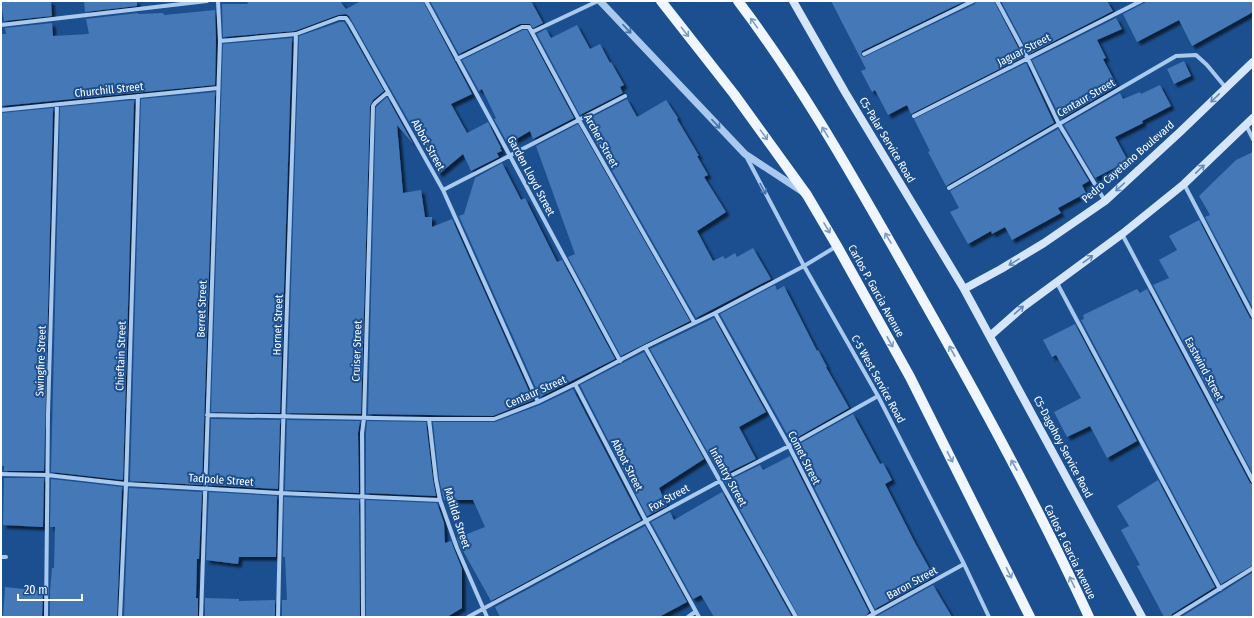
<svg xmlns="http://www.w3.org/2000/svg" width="1254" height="618" font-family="'Fira Sans Condensed',sans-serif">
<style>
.building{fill:#4478b7;filter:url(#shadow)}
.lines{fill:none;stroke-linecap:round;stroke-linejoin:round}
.minor{stroke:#a9c9ee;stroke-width:4}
.tertiary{stroke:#a9c9ee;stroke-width:7}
.secondary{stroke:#d6e6fa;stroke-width:8}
.primary{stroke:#f0f6ff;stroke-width:10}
.oneway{stroke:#7b9ac1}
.oneway2{stroke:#4674ac}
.oneway3{stroke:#668bba}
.labels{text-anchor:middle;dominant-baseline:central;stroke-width:4;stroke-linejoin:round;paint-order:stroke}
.street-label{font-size:11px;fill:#fff;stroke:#1b4f8f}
</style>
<defs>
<filter id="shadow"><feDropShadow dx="3.5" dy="3.5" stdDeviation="1" flood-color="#0009"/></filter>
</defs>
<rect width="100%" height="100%" fill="#1b4f8f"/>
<!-- building -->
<path class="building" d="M1,1H51L52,16L4,21Z
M84,1H137V6L85,12Z
M247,1H340L346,9L361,1H423L472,94L451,104L467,133L488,122L501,148H500L502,151L497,153L499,157L471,171L463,154L439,174L349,16L346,14L338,15L295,31L223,37L222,4H248Z
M430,1H531L543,23L533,28L530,24H520L459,54Z
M831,1H965L862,51L861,55L864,57L975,4L976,1H994L1023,57L911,114L907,105L888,115L875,90L872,92L861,71L866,69Z
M1001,1H1107L1113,11L1029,54Z
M1148,1H1253V12L1192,46L1179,20L1137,42L1123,14Z
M215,10L216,41L215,85L1,106V34H6L5,28L52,23L53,36L89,34L86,19L138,13V14L163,13L164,15Z
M1116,18L1122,29L1097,40L1106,58L1103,59L1117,86L1061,119L1032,60Z
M340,22H344L347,26L384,91L373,100L370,106L361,414L287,413L299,36Z
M577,25L590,49L600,44L610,63L611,62L624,85L620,87L623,93L580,115L537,34L546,29L551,38Z
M523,30H527L574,118L533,139L530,131L508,144L494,119L496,118L482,89L479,91L462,60Z
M292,38L280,413L211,412L223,44Z
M1184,61L1191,76L1174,84L1167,69Z
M1026,63L1054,123L946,186L928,152L930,151L914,119Z
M1160,85L1171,106L1142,121L1143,123L1115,137L1128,161L1095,178L1064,125L1120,93L1123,99L1140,92L1141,94Z
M215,92L202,485L130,481L141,99Z
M387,97L413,144L397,125L403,193L421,190L425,217H432V227L452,219L533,400L493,416L368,414L376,107Z
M627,99L637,117L666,100L678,118L677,119L699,156H697L708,175L704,177L726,212L697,231L713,261L723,256L725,259L735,253L737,257L753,248L771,279L696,318L584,121Z
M134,100L123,480L51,472L60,107Z
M53,108L44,471H4V466H1V113Z
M578,124L690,321L621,356L568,257L575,254L536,146Z
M1058,129L1089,181L1082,185L1086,193L1058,208L1061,213L1012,240L1005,227L992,234L991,231L968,244L950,212L959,208L950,191Z
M1253,152V308L1205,217L1210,215L1199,196L1236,160Z
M502,163L521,200L525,198L557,262L562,260L615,359L540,397L459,216L464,214L475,178Z
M1199,220L1250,318L1253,319V474L1153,285L1169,278L1159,260L1177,250L1169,236Z
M775,285L777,290L784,286L817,351L818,350L827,367H826L849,408L791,441L720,314Z
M1137,289L1140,293L1147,289L1250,483L1253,484V565L1221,584L1081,320L1084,319L1083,315Z
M714,318L766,412L739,427L756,459L721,476L650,349Z
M1075,324L1137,441L1107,458L1090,426L1067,437L1054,412L1081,398L1056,355L1052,357L1043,340Z
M644,352L704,459L659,488L667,506L647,516L580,385Z
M573,389L641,520L491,601L462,549V551L457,538L485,527L473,500H444L439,479L433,422H495L540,405Z
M853,414L880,464L883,463L892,480L885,484L915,543L933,575L929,577L930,579L875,609L794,447Z
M211,419L280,420L278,489L209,485Z
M287,420L360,421L358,433L359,493L285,490Z
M367,421L426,422L433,480L436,496L366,493V433Z
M790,456L869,612L865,617H799L725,482L760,465L763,470Z
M4,478H44L43,527L3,525Z
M51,479L122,487L117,617H50V591L52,568H54L55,527H50Z
M1158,480L1215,587L1172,614L1171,617H1164L1137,566L1140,565L1121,530L1129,526L1117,506Z
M129,488L202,492L199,559H197L196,598H198V616L124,617Z
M209,492L277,496L276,557H239L238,564L206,560Z
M722,492L792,617H714L701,595L693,599L651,522L670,512L674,520Z
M284,497L359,500L360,617H282V600H287L285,557H283Z
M366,500L437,503L444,523L445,543L451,541L462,569V608L447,617H366Z
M645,526L687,602L659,617H500L495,607Z
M1253,572V617H1181L1222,592Z
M933,585L952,617H876L877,616Z
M5,587L43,591L42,617H3Z
M205,598L239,599V601L275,600V617L205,616Z"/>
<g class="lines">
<!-- minor -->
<path class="minor" d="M426,1L510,156L620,361
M997,1L1028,59L1059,124L1105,201
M1,25L207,1
M532,32L598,1
M220,41L296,34L339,18H346L350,24L443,190L538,402
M864,54L973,1
M457,59L522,27H529L579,120L694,322
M1,110L218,88
M914,116L1141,1
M1246,125L1253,139
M746,156L804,266L878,396L964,564L989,617
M1184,184L1253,316
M949,188L1176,56L1196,55L1207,65L1226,88
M443,190L625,96
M1122,234L1253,481
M1057,283L1220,589
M715,313L789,446L874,614
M645,347L796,617
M575,384L646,521L699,617
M207,415L429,419H494L538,402L575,384L645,347L715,313L804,266L837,246
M429,419L436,480L440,500L457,548L487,617
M1,474L47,475L126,484L280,493L440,500
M1,557H6
M46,617L48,414L57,105
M120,617L126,484L138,96
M201,617L220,41L218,1
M278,617C282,423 290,228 296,34
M363,617L362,433L364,418L373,106L375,103L388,92
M468,617L720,481L789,446L878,396
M688,617L695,612
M868,617L964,564
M1174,617L1253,568"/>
<!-- tertiary -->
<path class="tertiary" d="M600,1L745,154L803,192"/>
<!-- secondary -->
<path class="secondary" d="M793,1L845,92L964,289L1142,617
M964,289L1001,269L1044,243L1105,201L1180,132L1253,62
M990,336L1023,307L1122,234L1184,184L1253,118"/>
<!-- primary -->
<path class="primary" d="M661,1L734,94L807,195L837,246L910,377L1030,617
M738,1C798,80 848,168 897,254C965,373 1032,493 1089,617"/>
</g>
<!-- one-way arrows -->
<defs><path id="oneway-shaft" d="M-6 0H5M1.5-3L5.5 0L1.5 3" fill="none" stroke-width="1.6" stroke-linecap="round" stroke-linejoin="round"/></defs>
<g class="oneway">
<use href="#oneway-shaft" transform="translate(754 23) rotate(-125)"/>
<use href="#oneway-shaft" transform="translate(685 32) rotate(52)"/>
<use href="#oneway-shaft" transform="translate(825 132) rotate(-122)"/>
<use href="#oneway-shaft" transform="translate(764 135) rotate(54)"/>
<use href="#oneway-shaft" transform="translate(827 228) rotate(59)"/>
<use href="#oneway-shaft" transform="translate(888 238) rotate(-120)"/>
<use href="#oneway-shaft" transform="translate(890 342) rotate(61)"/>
<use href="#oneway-shaft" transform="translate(952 351) rotate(-119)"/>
<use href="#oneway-shaft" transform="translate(950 457) rotate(63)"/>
<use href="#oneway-shaft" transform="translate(1014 465) rotate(-119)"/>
<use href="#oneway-shaft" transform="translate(1009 573) rotate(63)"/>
<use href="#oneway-shaft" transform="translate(1072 582) rotate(-116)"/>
</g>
<g class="oneway2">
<use href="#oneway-shaft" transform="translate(627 29) rotate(47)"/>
<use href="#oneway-shaft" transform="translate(716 124) rotate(47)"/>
<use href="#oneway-shaft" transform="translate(763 189) rotate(62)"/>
</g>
<g class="oneway3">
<use href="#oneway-shaft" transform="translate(1215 98) rotate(136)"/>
<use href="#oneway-shaft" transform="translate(1200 169) rotate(-44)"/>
<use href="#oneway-shaft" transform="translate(1120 187) rotate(138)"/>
<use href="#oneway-shaft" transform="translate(1088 259) rotate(-36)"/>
<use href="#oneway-shaft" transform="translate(1014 262) rotate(149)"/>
<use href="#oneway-shaft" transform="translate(1019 310) rotate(-41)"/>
</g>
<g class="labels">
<!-- street labels -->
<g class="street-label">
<text transform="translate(1024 50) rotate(-27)">Jaguar Street</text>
<text transform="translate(109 90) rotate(-6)">Churchill Street</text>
<text transform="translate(1086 98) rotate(-30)">Centaur Street</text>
<text transform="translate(887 140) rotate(59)">C5-Palar Service Road</text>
<text transform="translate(601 141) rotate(61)">Archer Street</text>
<text transform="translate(428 145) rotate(61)">Abbot Street</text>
<text transform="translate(1128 162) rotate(-41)">Pedro Cayetano Boulevard</text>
<text transform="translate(531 176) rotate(62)">Garden Lloyd Street</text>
<text transform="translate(876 291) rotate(61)">Carlos P. Garcia Avenue</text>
<text transform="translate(202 309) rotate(-88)">Berret Street</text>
<text transform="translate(278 325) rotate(-88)">Hornet Street</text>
<text transform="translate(357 351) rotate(-88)">Cruiser Street</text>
<text transform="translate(121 356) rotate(-88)">Chieftain Street</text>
<text transform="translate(41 361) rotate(-88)">Swingfire Street</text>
<text transform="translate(1204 369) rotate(62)">Eastwind Street</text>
<text transform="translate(878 379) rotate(61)">C-5 West Service Road</text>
<text transform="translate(536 392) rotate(-24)">Centaur Street</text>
<text transform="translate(1063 447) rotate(62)">C5-Dagohoy Service Road</text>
<text transform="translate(804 458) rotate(63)">Comet Street</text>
<text transform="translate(627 465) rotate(63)">Abbot Street</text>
<text transform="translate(728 477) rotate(61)">Infantry Street</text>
<text transform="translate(221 480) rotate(4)">Tadpole Street</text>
<text transform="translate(669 498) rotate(-29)">Fox Street</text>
<text transform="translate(457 518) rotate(72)">Matilda Street</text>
<text transform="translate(1070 552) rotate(64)">Carlos P. Garcia Avenue</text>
<text transform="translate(912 583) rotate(-29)">Baron Street</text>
</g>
</g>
<!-- border -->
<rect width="1254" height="618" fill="none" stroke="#ffffff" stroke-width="4"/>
<!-- scale -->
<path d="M18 594v6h64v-6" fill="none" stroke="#ffffff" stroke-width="2"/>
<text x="24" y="594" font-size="12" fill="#ffffff" stroke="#1b4f8f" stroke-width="3" paint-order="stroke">20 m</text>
</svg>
